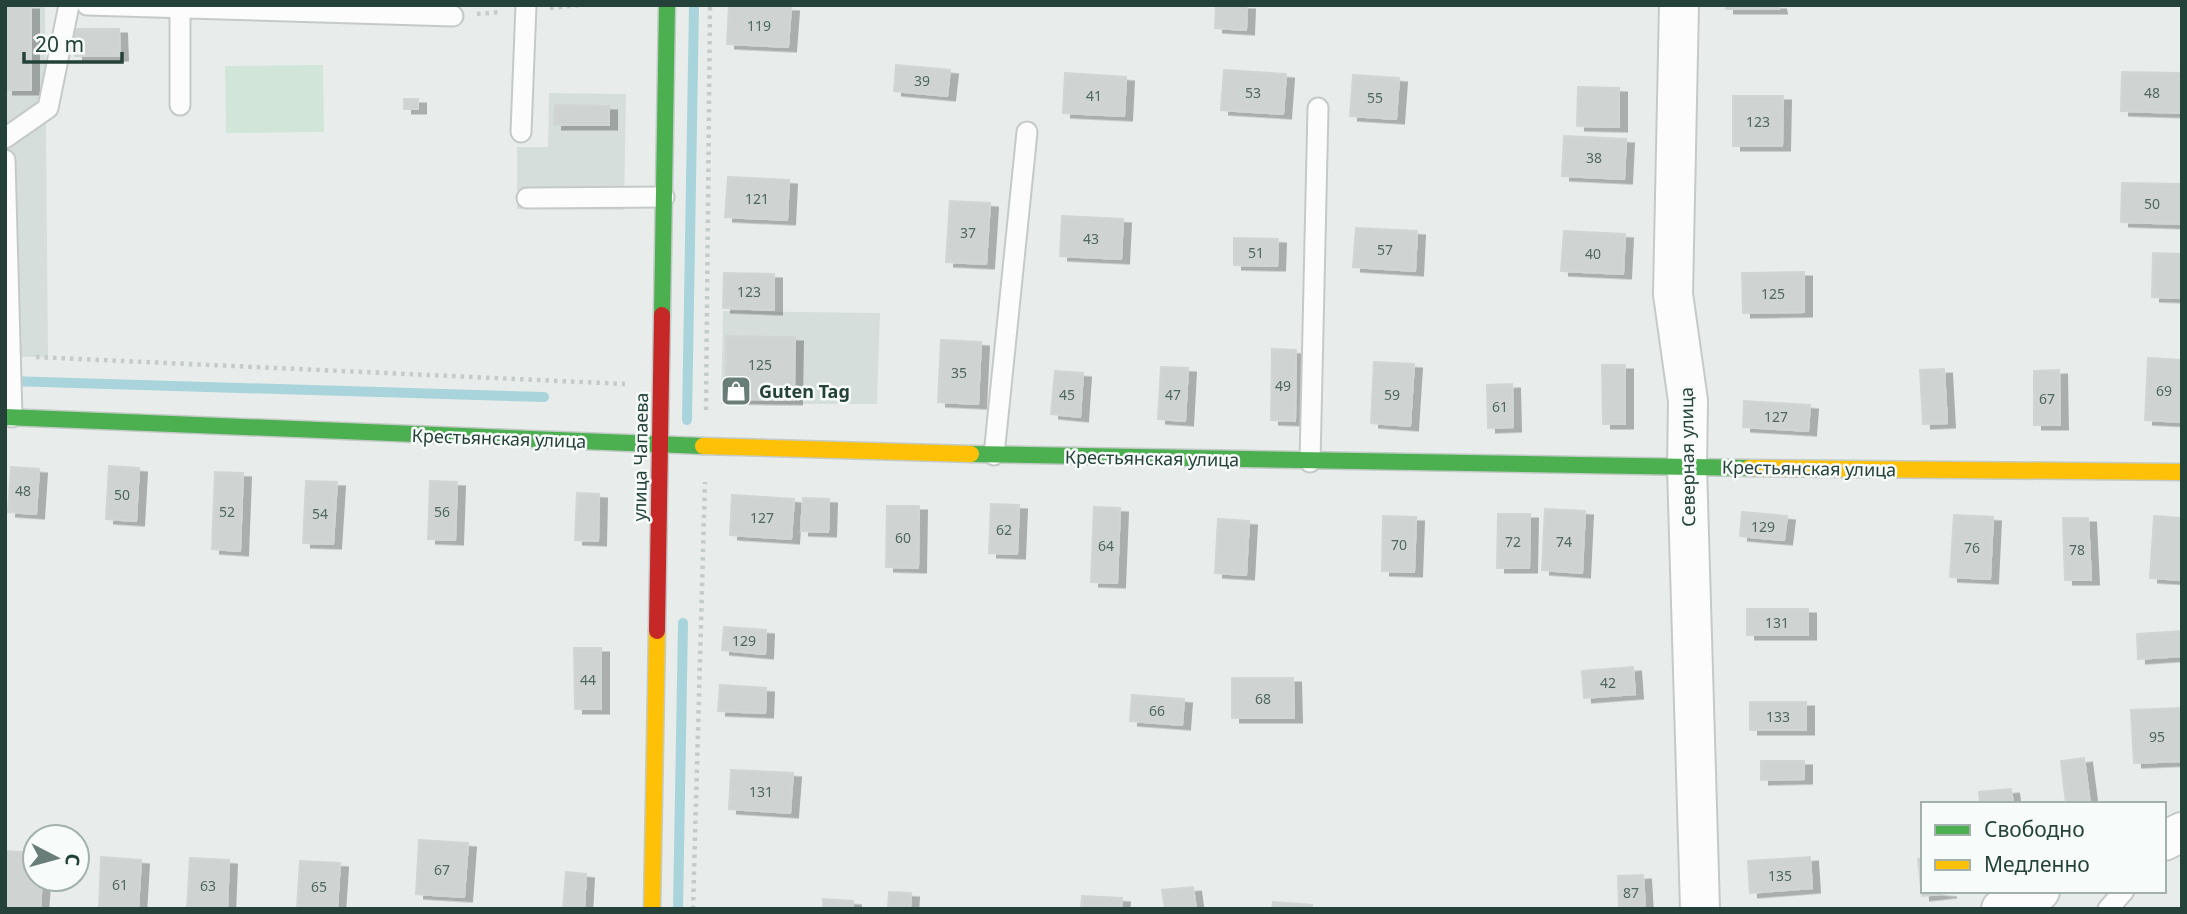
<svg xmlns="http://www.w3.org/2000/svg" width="2187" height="914" font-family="'Noto Sans',sans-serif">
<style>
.built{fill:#d6dedb}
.green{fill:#d1e6d8}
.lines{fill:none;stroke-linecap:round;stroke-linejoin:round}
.stream{stroke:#a9d4db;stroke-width:10}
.building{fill:#cfd4d2;stroke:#d1d6d4;stroke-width:2;filter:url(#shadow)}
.lane-casing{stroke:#c5cac8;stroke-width:23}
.street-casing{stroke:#c5cac8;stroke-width:42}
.fast-casing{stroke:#c3cbc8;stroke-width:19}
.slow-casing{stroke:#c3cbc8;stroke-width:19}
.jam-casing{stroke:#c3cbc8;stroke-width:19}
.path{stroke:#c3ccca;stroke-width:4.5;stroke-dasharray:3.5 5;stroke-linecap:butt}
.lane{stroke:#fcfcfc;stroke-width:19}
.street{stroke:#fcfcfc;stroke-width:38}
.fast{stroke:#4caf50;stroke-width:16}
.slow{stroke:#ffc107;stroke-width:16}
.jam{stroke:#c62828;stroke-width:16}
.labels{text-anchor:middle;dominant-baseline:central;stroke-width:5;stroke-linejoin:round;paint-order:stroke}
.number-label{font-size:14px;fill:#506761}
.poi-label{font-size:18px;font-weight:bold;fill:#24423a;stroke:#f7fbf9;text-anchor:start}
.street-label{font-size:18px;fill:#24423a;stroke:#f7fbf9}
</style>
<defs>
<filter id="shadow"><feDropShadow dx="8" dy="4.5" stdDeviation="0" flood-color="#0004"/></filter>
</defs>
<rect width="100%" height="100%" fill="#e8edeb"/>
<!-- built -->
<path class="built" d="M5,5H45L48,357H5Z
M549,93L626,94L624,210L517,209V147H548Z
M723,311L880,313L877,404H721Z"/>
<!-- green -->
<path class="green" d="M323,65L324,132L226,133L225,66Z"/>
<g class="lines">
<!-- stream -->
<path class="stream" d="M9,381L544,397
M687,420L694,5
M678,909L683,623"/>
</g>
<!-- building -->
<path class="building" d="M5,5H31V90H5Z
M729,5L791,7L788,47L727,44Z
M1216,5H1247L1246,30L1215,28Z
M1726,5H1778L1779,9H1726Z
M74,29H119L120,56H75Z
M896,65L950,70L947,96L894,91Z
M1224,70L1286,74L1283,114L1221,110Z
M2122,72L2182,73V113L2121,111Z
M1065,73L1126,77L1124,116L1063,113Z
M1353,75L1399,78L1396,119L1350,116Z
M1578,87L1619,88V127L1577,126Z
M1733,96H1783L1782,146H1733Z
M404,99H418V109H404Z
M555,105L609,106V125H554Z
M1564,136L1626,139L1624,179L1562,176Z
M728,177L789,180L787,220L725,217Z
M2122,183L2182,184V224L2121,222Z
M950,201L990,203L986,264L946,262Z
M1062,216L1123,219L1121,259L1060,256Z
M1356,228L1417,231L1415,271L1353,267Z
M1564,231L1625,234L1623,274L1561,271Z
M1234,238L1278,239L1277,266L1234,265Z
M2153,253L2182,254V298L2152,297Z
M1804,272V312L1743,313L1742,273Z
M724,273L774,274V310L723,308Z
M726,336L795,337L794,400L725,399Z
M941,340L981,342L978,404L938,402Z
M1272,349L1296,350L1295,421L1271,420Z
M2148,358L2182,360V422L2145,420Z
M1374,362L1414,364L1410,426L1371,423Z
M1602,365H1625V424H1603Z
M1161,367L1188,368L1185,421L1158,419Z
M1944,369L1947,423L1923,424L1920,370Z
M2059,370L2060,425H2034V371Z
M1055,371L1083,373L1080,417L1051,414Z
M1512,384L1513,427L1488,428L1487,385Z
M1744,401L1810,405L1808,431L1743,427Z
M109,466L139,468L136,521L106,519Z
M11,467L39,469L36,514L8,512Z
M215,472L243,473L240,551L212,549Z
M306,481L337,482L333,544L303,543Z
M430,481L457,482L455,540L428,539Z
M577,493L599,494L598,541L575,540Z
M732,495L794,499L791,539L730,535Z
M803,498L829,499L828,532L801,531Z
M991,504L1019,505L1017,554L989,553Z
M887,506H919L918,568L886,567Z
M1094,507L1120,508L1117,583L1091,582Z
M1545,509L1585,511L1582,573L1542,570Z
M1742,512L1787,516L1784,540L1740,536Z
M1498,514H1530L1529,568H1497Z
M1954,515L1993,517L1990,579L1950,577Z
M1383,516L1416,517L1414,572L1382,571Z
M2154,516L2182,518V580L2150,578Z
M2063,518H2088L2091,580H2065Z
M1218,519L1249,521L1246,575L1215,573Z
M1747,609H1808V635H1747Z
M724,627L766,630L765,654L722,650Z
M2182,631V656L2138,659L2137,634Z
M574,648H601V709H575Z
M1633,667L1635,694L1584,698L1582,671Z
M1232,678H1293L1294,718H1232Z
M720,685L766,688L765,713L718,711Z
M1132,695L1184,699L1182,725L1130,721Z
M1750,702H1806V730H1750Z
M2182,708V761L2134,763L2131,710Z
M2084,758L2090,804H2066L2061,761Z
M1761,761H1804V779L1761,780Z
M731,770L793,773L790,813L729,809Z
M2011,789L2013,804H1980L1979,792Z
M419,840L468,843L464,897L416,894Z
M5,851L35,853V879H42L40,909H5Z
M101,857L141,860L138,909H99Z
M1810,857L1812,888L1750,893L1748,861Z
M190,858L229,860L227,909H187Z
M1923,858V891L1949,893L1922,896L1918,859Z
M300,861L340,863L337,909H297Z
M566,872L586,874L584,909H563Z
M1643,875L1645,909H1619L1618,876Z
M1193,887L1196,909H1165L1162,890Z
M889,892L911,893L910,909H888Z
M1082,896L1122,898L1121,909H1081Z
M823,899L853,901V909H823Z
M1273,902L1312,905V909H1272Z"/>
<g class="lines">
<!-- lane casing -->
<g class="lane-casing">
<path id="lane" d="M87,5L453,16
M180,8V105
M521,132L526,5
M5,138L48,108L69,5
M5,160L12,417
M527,198L664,197
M994,455L1027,132
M1310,462L1318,108
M2108,909L2124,891"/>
</g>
<!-- street casing -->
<g class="street-casing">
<path id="street" d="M1679,5L1673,294L1688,401L1687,467L1700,909
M2164,841L2182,832
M2001,909L2040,891"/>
</g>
<!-- fast casing -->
<g class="fast-casing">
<path id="fast" d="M662,315L667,5
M5,417L703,446
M971,454L1749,468"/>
</g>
<!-- slow casing -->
<g class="slow-casing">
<path id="slow" d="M703,446L971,454
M1749,468L2182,472
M652,909L657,631"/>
</g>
<!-- jam casing -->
<g class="jam-casing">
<path id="jam" d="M657,631L662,315"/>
</g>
<!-- path -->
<path class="path" d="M550,8L581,5
M477,14L500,12
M36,357L625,384
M706,410L710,5
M693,909L705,482"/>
<!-- lane -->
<use href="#lane" class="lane"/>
<!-- street -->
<use href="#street" class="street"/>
<!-- fast -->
<use href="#fast" class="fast"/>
<!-- slow -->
<use href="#slow" class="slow"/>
<!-- jam -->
<use href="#jam" class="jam"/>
</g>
<!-- icons -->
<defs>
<g id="shop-square" transform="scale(1.575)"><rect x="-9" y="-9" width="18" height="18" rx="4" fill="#697e78" stroke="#f7fbf9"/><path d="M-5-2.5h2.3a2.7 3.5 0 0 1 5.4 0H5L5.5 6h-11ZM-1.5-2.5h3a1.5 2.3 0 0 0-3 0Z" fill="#fff"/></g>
</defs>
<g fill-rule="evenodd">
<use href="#shop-square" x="736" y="391"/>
</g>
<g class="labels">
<!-- number labels -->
<g class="number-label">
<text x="759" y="25">119</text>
<text x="922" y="80">39</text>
<text x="1253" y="92">53</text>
<text x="2152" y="92">48</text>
<text x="1094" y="95">41</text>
<text x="1375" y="97">55</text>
<text x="1758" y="121">123</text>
<text x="1594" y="157">38</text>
<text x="757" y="198">121</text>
<text x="2152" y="203">50</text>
<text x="968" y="232">37</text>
<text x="1091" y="238">43</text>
<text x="1385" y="249">57</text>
<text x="1256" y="252">51</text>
<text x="1593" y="253">40</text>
<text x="749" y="291">123</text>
<text x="1773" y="293">125</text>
<text x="760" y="364">125</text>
<text x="959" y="372">35</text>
<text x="1283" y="385">49</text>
<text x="2164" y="390">69</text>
<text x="1067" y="394">45</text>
<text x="1173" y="394">47</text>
<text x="1392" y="394">59</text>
<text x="2047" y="398">67</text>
<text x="1500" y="406">61</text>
<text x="1776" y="416">127</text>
<text x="23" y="490">48</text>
<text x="122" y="494">50</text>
<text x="227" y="511">52</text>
<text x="442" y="511">56</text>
<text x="320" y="513">54</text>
<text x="762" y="517">127</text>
<text x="1763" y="526">129</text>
<text x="1004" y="529">62</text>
<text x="903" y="537">60</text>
<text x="1513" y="541">72</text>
<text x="1564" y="541">74</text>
<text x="1399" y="544">70</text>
<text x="1106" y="545">64</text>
<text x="1972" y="547">76</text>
<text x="2077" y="549">78</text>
<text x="1777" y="622">131</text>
<text x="744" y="640">129</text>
<text x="588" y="679">44</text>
<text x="1608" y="682">42</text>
<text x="1263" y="698">68</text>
<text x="1157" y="710">66</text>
<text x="1778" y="716">133</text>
<text x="2157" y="736">95</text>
<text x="761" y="791">131</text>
<text x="442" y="869">67</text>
<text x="1780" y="875">135</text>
<text x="120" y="884">61</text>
<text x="208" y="885">63</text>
<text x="319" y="886">65</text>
<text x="1631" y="892">87</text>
</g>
<!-- poi labels -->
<g class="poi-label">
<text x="759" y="391">Guten Tag</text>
</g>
<!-- street labels -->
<g class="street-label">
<text transform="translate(499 438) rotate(2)">Крестьянская улица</text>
<text transform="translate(640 457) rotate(-89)">улица Чапаева</text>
<text transform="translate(1687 457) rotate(-91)">Северная улица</text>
<text transform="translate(1152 458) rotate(1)">Крестьянская улица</text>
<text transform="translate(1809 468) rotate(1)">Крестьянская улица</text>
</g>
</g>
<!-- border -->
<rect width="2187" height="914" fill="none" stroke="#24423a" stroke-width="14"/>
<!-- legend -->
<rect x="1921" y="802" width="245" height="91" fill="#f7fbf9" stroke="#a3b1ad" stroke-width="2"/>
<rect x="1935" y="825" width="35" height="10" fill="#4caf50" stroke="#a3b1ad" stroke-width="2"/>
<text x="1984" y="837" font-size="21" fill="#24423a">Свободно</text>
<rect x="1935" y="860" width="35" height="10" fill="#ffc107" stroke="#a3b1ad" stroke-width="2"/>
<text x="1984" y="872" font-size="21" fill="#24423a">Медленно</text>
<!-- north arrow -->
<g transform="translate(56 858) rotate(96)"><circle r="33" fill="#f7fbf9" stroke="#a3b1ad" stroke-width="2"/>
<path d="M0-5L12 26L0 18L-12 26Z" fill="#697e78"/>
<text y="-10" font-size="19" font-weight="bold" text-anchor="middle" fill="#24423a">С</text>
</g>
<!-- scale -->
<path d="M24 52v10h98v-10" fill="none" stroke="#24423a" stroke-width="3.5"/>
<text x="35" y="52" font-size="21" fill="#24423a" stroke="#f7fbf9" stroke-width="5" paint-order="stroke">20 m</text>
</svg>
